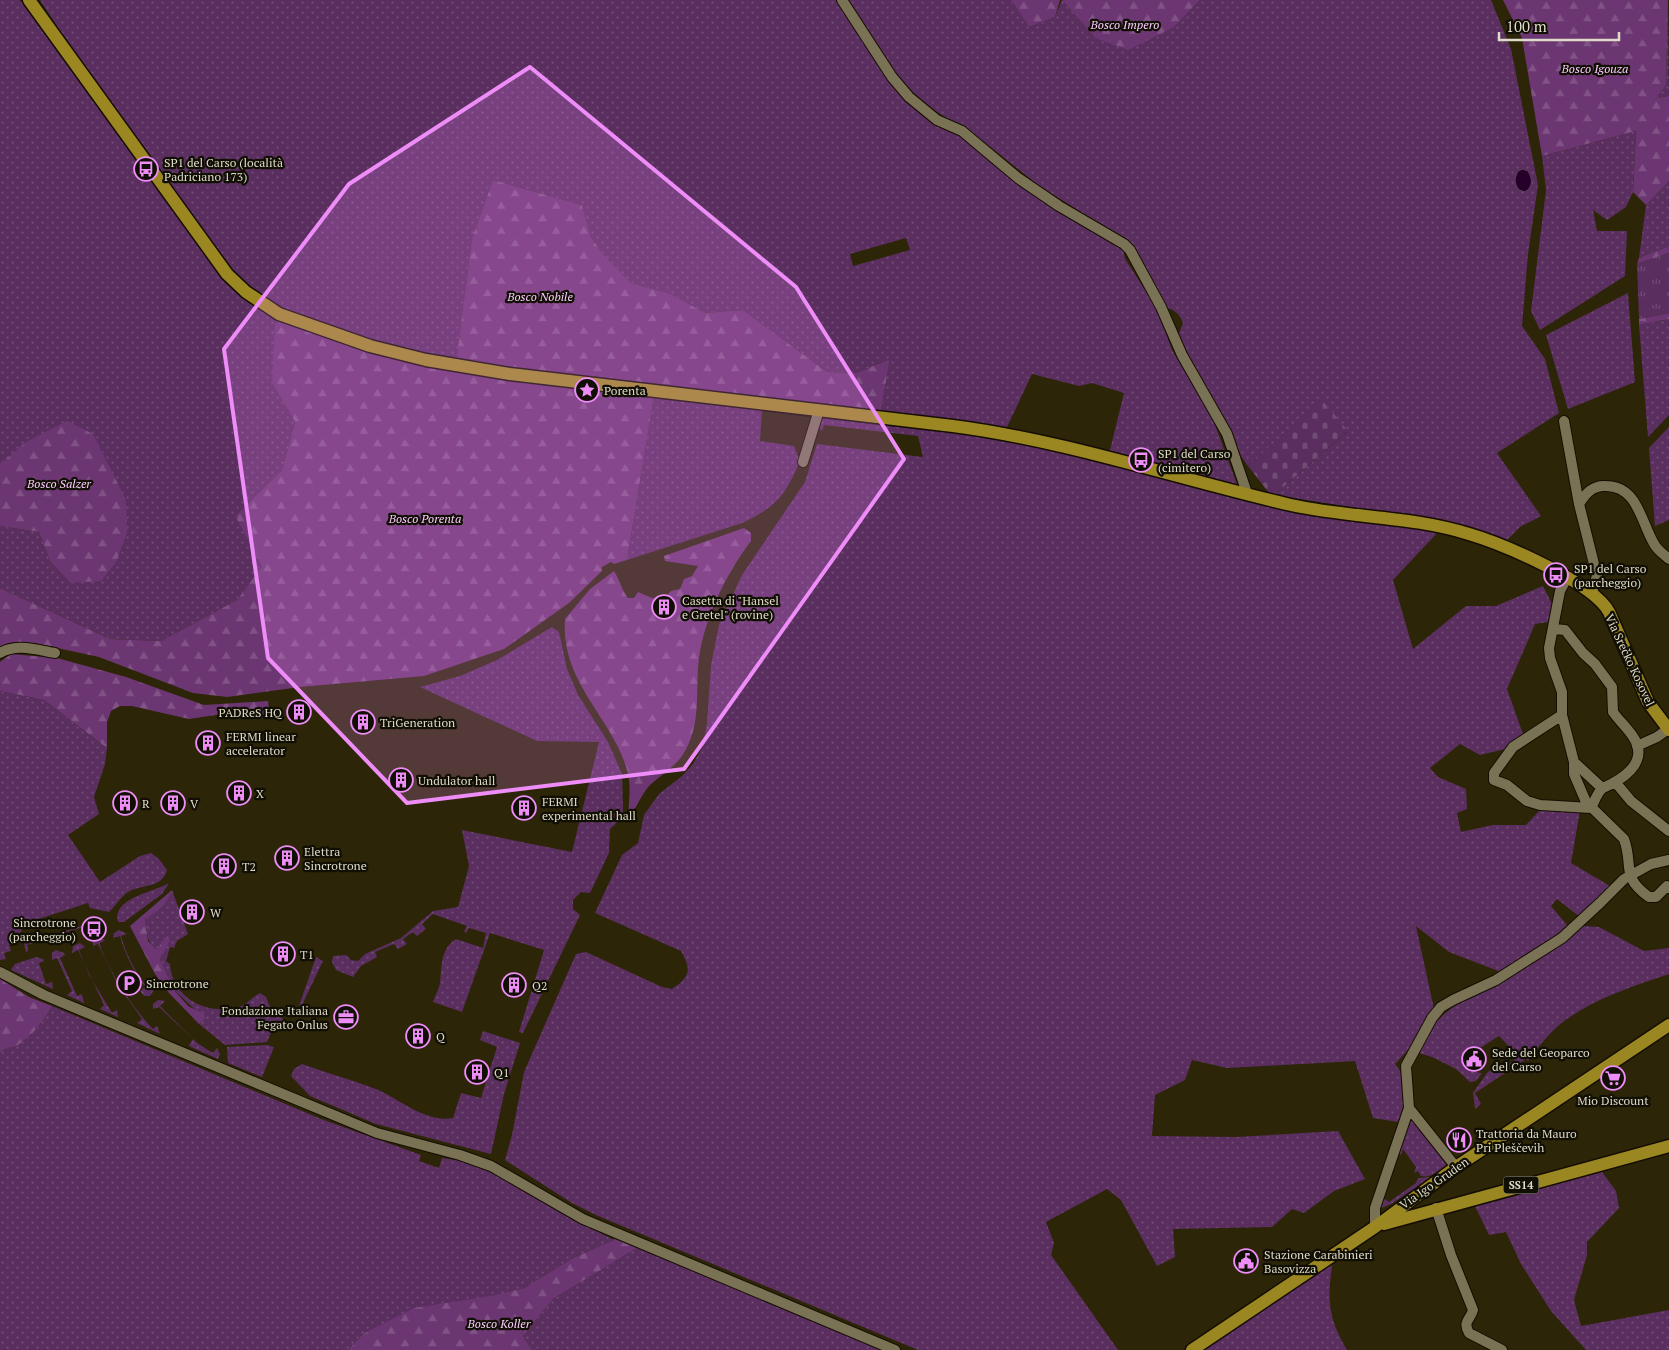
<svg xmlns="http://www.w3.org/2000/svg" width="1669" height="1350" font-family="'PT Serif',serif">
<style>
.grass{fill:url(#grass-dots);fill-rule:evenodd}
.forest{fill:url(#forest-firs)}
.cemetery{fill:url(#cemetery-stones)}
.park{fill:url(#park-tufts)}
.water{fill:#26002b;stroke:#5e425b}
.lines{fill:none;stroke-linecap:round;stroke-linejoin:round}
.minor-casing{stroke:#150e00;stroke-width:12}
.major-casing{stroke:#150e00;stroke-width:15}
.minor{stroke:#7a7254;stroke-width:10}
.major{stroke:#9b8722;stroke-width:12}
.marked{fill:#ee8cf8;fill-opacity:0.2;stroke:#ee8cf8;stroke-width:4;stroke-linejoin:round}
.labels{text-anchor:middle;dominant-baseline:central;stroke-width:4.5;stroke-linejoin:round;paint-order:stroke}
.shield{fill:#110f04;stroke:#a19e8f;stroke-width:1}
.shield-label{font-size:11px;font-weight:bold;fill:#dfdbca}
.park-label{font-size:12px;font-style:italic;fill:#facafe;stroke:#110f04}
.poi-label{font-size:12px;fill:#dfdbca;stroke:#110f04;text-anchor:start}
.street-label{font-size:12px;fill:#dfdbca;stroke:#110f04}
</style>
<defs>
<pattern id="grass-dots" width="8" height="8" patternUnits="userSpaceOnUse" patternTransform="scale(1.25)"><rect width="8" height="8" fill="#5a2e5f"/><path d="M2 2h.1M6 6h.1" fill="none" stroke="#714c75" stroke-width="1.8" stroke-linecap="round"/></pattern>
<pattern id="forest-firs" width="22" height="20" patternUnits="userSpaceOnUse" patternTransform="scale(1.25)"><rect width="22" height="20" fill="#6c3672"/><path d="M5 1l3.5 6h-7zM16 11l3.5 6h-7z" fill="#815285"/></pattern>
<pattern id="cemetery-stones" width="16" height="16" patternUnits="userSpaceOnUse" patternTransform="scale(1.25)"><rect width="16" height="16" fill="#5a2e5f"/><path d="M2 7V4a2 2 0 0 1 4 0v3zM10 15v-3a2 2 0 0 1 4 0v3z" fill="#714c75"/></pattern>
<pattern id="park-tufts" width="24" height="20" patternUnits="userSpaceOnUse" patternTransform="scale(1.25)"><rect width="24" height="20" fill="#5a2e5f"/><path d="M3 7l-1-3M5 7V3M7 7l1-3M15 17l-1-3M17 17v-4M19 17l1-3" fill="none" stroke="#714c75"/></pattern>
</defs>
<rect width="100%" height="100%" fill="#2c2508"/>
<!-- grass -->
<path class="grass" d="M0,0H19L23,3L215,268L282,319L272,381L295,422L282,470L235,516L263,566L237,600L161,641L110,639L0,588V526L39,532L50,561L70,583L0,464Z
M40,0H836L890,82L911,105L936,126L958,135L998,165L1123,249L1125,259L1156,307L1172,350L1212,417L1238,487L1109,454L1124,393L1092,383L1079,386L1032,374L1007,427L881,411L890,359L856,373L827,372L743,310L705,313L671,294L631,283L603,254L591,237L582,205L493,180L472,238L456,362C401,348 338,335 286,312C267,303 252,289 236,276L90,77ZM906,238L910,250L853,266L850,254Z
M846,0H1011L1029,27L1055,17L1062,0L1095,38L1174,27L1200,0H1491L1511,49L1538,185L1528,254L1522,326L1545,359L1559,413L1497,453L1541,516L1520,527L1505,542L1408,516L1274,495L1347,432L1322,401L1248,466L1235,448L1225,419L1177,339L1183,323C1179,313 1175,310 1164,307L1121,238L1037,184L979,138L929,107L899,79Z
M1668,0L1669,96L1655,98L1666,85Z
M1636,131L1633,192L1626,207L1607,220L1593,210L1597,231H1627L1625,276L1540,330L1531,311L1546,190L1542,156Z
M1669,181V246L1639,258L1646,205Z
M1628,293L1635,382L1568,409L1546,335Z
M1669,319V415L1648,437L1639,325Z
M654,396L762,408L760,441L794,446L800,461C785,496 776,507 742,523L627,560Z
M825,416L1011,440L1355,521L1438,532L1393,580L1413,649L1466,606H1496L1543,586L1552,604L1548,622L1535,624L1507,689L1524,737L1505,749L1480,755L1460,744L1430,768L1438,777L1466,789L1467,809L1457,813L1461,832L1493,825H1526L1542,808L1580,810L1571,863L1610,886L1580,917L1557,899L1551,906L1567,925L1560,932L1501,972L1449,952L1416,926L1434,1009L1416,1041L1395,1064C1409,1080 1408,1103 1398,1122L1373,1118L1355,1061L1227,1068L1192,1060L1185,1080L1155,1095L1152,1136L1236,1137L1338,1131L1365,1179L1334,1191L1304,1213L1292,1209L1272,1227L1173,1229L1175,1257L1157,1266L1121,1200L1107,1189L1046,1222L1054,1243L1051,1255L1118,1350H918L596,1215L572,1203L505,1160L512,1135L524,1072L576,954L586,952L662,987L672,989C690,977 692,970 681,951L595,913L622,855L638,843L644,815L659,794L682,776L693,764L703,746L707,723L711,665L719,625L742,575L805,482L817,444L923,457L918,436L824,425L822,431L819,428L820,421Z
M1669,427V520L1655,526L1649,448Z
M552,627L559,632L567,669L578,695L608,742L622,774L623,810L621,819L610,829L609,853L590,893L581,892L573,900V909L580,915L523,1033L519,1032L544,950L490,933L462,1012L433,1002C435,996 439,989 440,983C442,967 440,949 456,939L483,948L486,933L469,928L466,933L464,931L467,926L433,914L422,924L426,929L417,936L413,932L403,939L407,944L398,949L394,944L375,952L377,957L361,966L353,977L336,970L332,962L333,956L346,955L351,960L358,961L365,954L401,938L433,911L458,907L469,866L462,830L572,852L599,742L537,741L420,687L460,676L497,660Z
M0,691L44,700L107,748L105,764L94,797L99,814L68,835L100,882L140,856L151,853L159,859L167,870C162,889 141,884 128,892C120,897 116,906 109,912L90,908L88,903L20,925L22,931L15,936V943L9,945L11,951L4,953L6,959L0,960Z
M169,883L162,894L124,922H118C111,898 155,892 169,883Z
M172,890L188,934L177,941L174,948L170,947L166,961L170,964C172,999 209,1017 241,1006C248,1004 253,996 260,993L266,997L270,1007L284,1020L285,1028L272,1030L267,1042L225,1045L199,1024L205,1019L174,990L160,959L165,947L158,951C146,943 147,931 145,919C159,912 167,905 172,890Z
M89,916L99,919L101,926L97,929L95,925H89L27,945L28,951L26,952L23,939L26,944L91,923Z
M1583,926L1599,927L1644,951L1669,948V974C1634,986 1598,997 1567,1019C1551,1030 1539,1046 1528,1061L1526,1059L1475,1093L1481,1104L1475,1109L1473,1093L1487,1073L1495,1067L1513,1062L1517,1055L1499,1036L1469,1055C1465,1065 1472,1073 1482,1073L1476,1081L1470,1082L1456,1069L1432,1057L1419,1053L1434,1024L1443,1015L1457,1004L1494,986L1567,940Z
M119,930L127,934L121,936C126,954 135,972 146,986L151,983L154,990L150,996H144L140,991L145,987C134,972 125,954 120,936L113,938L114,933Z
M97,937L105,940L100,943L101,949C114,979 132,1007 153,1029L157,1026L160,1034L137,1023L142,1019L118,985L98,944L93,946V940Z
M80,943L85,947L79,950L89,975L112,1013L117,1010L118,1017L100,1009L104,1005L78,950L72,953L73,946Z
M56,950L64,953L65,955L60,958L77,996L82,994L84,1003L67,995L72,991L57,958L52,960V953Z
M36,957L43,959L44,961L39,963L46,984L52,982L53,989L11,970L15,964Z
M316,957L323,961L301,1007L299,1006Z
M158,1000L165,1001L160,1006L197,1043L213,1053L217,1048L220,1054L218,1059L191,1047L189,1045L193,1039L159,1007L153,1009V1004Z
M52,1006L321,1119L421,1155L419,1161L439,1168L442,1158L468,1162L500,1176L567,1216L614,1240L573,1258L524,1288L363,1334L348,1350H0V1053C5,1047 12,1048 18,1045C33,1035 43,1022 52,1006Z
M483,1031L520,1043L504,1094L491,1154L376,1124L310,1096L291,1076L294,1069L302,1064C327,1073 352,1080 376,1089C400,1099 425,1123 453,1118L461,1093L481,1098L497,1047L480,1040Z
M267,1045L274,1047L262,1077L228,1063L227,1047Z
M1411,1119L1446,1164V1167C1438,1172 1430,1178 1421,1176L1418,1171L1414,1173L1416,1167L1403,1149L1401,1155L1398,1153Z
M1602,1172L1616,1191L1619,1208L1587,1242V1255L1574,1300L1581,1326L1669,1310V1350H1586L1551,1311L1521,1264L1506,1232L1489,1235L1475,1206Z
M1432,1177L1391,1204L1379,1209L1383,1198L1389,1202L1416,1183L1418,1178Z
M637,1248L883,1350H532L523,1336L553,1299Z
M1333,1260C1327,1298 1327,1316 1347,1350H1204Z"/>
<!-- forest -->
<path class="forest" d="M1011,0H1060L1055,17L1029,27Z
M1062,0H1200L1174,27L1128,50L1095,38Z
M1503,0H1668L1666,85L1656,98L1669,96V181L1646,205L1633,192L1636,131L1542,156L1522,38Z
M493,180L582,205L591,237L603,254L631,283L671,294L705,313L743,310L827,372L856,373L890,359L881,411L456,362L472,238Z
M1669,246V253L1637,264L1639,258Z
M1669,313V319L1639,325V319Z
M282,319L403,360L439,369L564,387L654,396L627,560L614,564L611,562L602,567V571L569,603L504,649L424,676L300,687L227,697L193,693L99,657L34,643L10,644L0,649V588L110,639L161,641L237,600L262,566L235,516L282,470L295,422L272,382L275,324Z
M67,421L93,434L126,500L127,533L116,562L101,581L70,583L50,561L39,532L0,526V464L26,442Z
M744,528L751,533V541C727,573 708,611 700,651C694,685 703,720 685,751C677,766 662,774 650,785C641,794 637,809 628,816C629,802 631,787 628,774C615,719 560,684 565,619L590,589L614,571C620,580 621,589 628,598H634L638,592L652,598L665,597L671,591L680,589L684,579L692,576L698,566L665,561L664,556Z
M11,654L57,658L126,677L204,705L268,701L270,719L229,713L189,719L132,706H120L111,711L107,722V748L44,700L0,691V662Z
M172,890C167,905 159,912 145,919L148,941L157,950L165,937L170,940L160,959L174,990L188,1006L204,1014L205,1019L199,1024L169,993L155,974L130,926Z
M0,979L29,997L52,1006C43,1022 33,1035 18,1045C12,1048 5,1047 0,1053Z
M613,1238L637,1248L553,1299L523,1336L532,1350H348L363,1334L414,1308L491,1296L524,1288L573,1258L614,1240Z"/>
<!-- cemetery -->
<path class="cemetery" d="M1322,400L1348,431L1274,495L1270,494L1248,466Z"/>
<!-- park -->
<path class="park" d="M1669,253V313L1639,319L1637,264Z"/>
<!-- water -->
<path class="water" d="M1523,169L1528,171C1533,179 1533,187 1525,192L1519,190C1514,183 1514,179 1518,171Z"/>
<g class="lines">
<!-- minor casing -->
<g class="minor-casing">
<path id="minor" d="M842,0L892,77L909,97L937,120L962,131L1018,178L1059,206L1124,244L1130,250L1161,307L1182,355L1227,434L1247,493
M1564,421L1579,504L1597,576L1592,592
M803,462L819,410
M1579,504C1586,493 1593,485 1606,486C1637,486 1641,521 1653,542C1656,549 1663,554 1669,559
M1567,578L1560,591L1549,648L1550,658L1562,692V715L1574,762V774L1586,802L1624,839C1634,867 1620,876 1649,897H1656L1667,886L1669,888
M1554,629L1565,630L1583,653L1595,664L1612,687L1613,712C1620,722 1629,729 1635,740C1648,764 1621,780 1603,788C1598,791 1594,802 1591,808
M0,653C17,643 37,650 55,653
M1562,715L1513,747L1494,773V780L1507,785L1527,801L1540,805L1591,808
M1637,746L1657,737L1668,729
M1574,762L1602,788
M1616,783L1631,801L1669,831
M0,972L44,995L377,1133L460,1155L491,1166L583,1219L895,1350
M1409,1108L1456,1167
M1436,1208L1451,1255L1473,1310C1471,1319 1462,1321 1469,1333L1502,1350
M1375,1227V1208L1409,1108L1406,1066L1432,1018L1441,1007L1453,1000L1496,980L1562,938L1600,903L1624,879L1651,864L1669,860"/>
</g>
<!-- major casing -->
<g class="major-casing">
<path id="major" d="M29,0L227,274L246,292L279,314L370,346L426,360L510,374L953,426C1068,441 1178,479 1291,505C1350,518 1412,516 1469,534C1503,544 1594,583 1609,612L1648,702L1669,730
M1384,1224L1669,1146
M1192,1350L1375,1227L1456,1167L1669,1025"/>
</g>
<!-- minor -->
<use href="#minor" class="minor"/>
<!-- major -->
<use href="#major" class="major"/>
</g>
<!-- marked area -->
<path class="marked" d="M530,67L796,287L904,459L684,769L407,803L268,658L224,349L349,184Z"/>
<!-- icons -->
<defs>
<g id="bus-ring" transform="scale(1.25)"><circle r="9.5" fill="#110f04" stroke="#ee8cf8" stroke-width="1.5"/><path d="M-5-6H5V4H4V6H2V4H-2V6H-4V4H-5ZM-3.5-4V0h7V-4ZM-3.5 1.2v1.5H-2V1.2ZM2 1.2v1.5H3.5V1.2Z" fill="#ee8cf8"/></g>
<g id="sight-ring" transform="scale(1.25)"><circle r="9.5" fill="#110f04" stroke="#ee8cf8" stroke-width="1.5"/><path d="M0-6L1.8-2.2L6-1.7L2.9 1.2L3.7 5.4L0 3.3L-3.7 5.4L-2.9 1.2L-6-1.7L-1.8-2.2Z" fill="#ee8cf8"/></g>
<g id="building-ring" transform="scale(1.25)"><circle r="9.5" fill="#110f04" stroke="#ee8cf8" stroke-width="1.5"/><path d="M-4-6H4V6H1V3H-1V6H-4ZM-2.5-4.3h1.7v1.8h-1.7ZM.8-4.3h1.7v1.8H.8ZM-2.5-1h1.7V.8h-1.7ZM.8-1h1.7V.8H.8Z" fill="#ee8cf8"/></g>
<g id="parking-ring" transform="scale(1.25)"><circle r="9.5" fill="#110f04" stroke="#ee8cf8" stroke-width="1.5"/><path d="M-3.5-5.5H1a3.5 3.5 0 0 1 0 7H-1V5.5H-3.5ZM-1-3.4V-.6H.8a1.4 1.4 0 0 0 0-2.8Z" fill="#ee8cf8"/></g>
<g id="office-ring" transform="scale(1.25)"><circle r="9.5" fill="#110f04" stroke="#ee8cf8" stroke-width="1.5"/><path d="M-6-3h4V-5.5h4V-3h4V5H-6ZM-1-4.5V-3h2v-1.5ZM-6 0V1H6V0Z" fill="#ee8cf8"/></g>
<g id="civic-ring" transform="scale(1.25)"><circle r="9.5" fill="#110f04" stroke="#ee8cf8" stroke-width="1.5"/><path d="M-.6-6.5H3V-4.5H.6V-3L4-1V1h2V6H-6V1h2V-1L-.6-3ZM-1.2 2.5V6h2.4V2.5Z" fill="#ee8cf8"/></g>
<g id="supermarket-ring" transform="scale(1.25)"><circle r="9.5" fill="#110f04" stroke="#ee8cf8" stroke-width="1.5"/><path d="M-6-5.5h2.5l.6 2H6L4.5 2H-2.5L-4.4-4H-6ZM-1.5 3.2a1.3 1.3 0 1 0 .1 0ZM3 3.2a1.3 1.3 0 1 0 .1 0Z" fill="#ee8cf8"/></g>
<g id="restaurant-ring" transform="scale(1.25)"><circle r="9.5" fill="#110f04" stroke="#ee8cf8" stroke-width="1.5"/><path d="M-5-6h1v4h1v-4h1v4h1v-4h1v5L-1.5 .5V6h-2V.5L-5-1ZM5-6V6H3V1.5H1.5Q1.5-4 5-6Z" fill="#ee8cf8"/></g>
</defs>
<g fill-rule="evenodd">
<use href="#bus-ring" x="146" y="169"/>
<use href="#sight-ring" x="587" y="390"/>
<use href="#bus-ring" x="1141" y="460"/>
<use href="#bus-ring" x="1556" y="575"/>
<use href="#building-ring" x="664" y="607"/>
<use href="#building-ring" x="299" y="712"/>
<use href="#building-ring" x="363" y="722"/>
<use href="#building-ring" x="208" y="743"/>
<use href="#building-ring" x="401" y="780"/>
<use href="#building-ring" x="239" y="793"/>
<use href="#building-ring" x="125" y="803"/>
<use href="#building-ring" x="173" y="803"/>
<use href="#building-ring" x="524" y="808"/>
<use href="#building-ring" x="287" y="858"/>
<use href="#building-ring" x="224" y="866"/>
<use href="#building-ring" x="192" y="912"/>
<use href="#bus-ring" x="94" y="929"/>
<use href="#building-ring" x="283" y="954"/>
<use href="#parking-ring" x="129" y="983"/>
<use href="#building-ring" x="514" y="985"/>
<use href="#office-ring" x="346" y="1017"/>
<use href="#building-ring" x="418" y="1036"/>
<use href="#civic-ring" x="1474" y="1059"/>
<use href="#building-ring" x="477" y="1072"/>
<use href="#supermarket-ring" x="1613" y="1078"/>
<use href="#restaurant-ring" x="1459" y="1140"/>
<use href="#civic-ring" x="1246" y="1261"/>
</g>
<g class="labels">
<!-- shield labels -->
<rect class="shield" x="1503.5" y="1176.5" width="35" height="17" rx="4"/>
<g class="shield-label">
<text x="1521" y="1185">SS14</text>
</g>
<!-- park labels -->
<g class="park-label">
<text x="1125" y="24">Bosco Impero</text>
<text x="1595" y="68">Bosco Igouza</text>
<text x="540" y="296">Bosco Nobile</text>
<text x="59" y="483">Bosco Salzer</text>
<text x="425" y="518">Bosco Porenta</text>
<text x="499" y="1323">Bosco Koller</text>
</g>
<!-- poi labels -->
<g class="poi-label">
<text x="164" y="162">SP1 del Carso (località<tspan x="164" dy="14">Padriciano 173)</tspan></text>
<text x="604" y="390">Porenta</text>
<text x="1158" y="453">SP1 del Carso<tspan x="1158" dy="14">(cimitero)</tspan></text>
<text x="1574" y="568">SP1 del Carso<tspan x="1574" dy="14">(parcheggio)</tspan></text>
<text x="682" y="600">Casetta di "Hansel<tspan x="682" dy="14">e Gretel" (rovine)</tspan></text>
<text x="282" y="712" text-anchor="end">PADReS HQ</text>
<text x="380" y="722">TriGeneration</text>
<text x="226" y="736">FERMI linear<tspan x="226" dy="14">accelerator</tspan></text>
<text x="418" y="780">Undulator hall</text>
<text x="256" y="793">X</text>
<text x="542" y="801">FERMI<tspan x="542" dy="14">experimental hall</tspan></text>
<text x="142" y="803">R</text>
<text x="190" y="803">V</text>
<text x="304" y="851">Elettra<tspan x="304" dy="14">Sincrotrone</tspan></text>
<text x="242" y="866">T2</text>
<text x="210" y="912">W</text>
<text x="76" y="922" text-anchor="end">Sincrotrone<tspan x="76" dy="14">(parcheggio)</tspan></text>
<text x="300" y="954">T1</text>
<text x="146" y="983">Sincrotrone</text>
<text x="532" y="985">Q2</text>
<text x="328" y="1010" text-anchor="end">Fondazione Italiana<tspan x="328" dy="14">Fegato Onlus</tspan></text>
<text x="436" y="1036">Q</text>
<text x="1492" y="1052">Sede del Geoparco<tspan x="1492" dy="14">del Carso</tspan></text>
<text x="494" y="1072">Q1</text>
<text x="1613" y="1100" text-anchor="middle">Mio Discount</text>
<text x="1476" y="1133">Trattoria da Mauro<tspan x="1476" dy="14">Pri Pleščevih</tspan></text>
<text x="1264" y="1254">Stazione Carabinieri<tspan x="1264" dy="14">Basovizza</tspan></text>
</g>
<!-- street labels -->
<g class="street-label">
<text transform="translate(1630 660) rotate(65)">Via Srečko Kosovel</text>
<text transform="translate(1434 1183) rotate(-35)">Via Igo Gruden</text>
</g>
</g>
<!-- scale -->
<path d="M1499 32v8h120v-8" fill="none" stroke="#dfdbca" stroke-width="2.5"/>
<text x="1506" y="32" font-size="15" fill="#dfdbca" stroke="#110f04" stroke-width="4" paint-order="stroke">100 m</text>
</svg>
